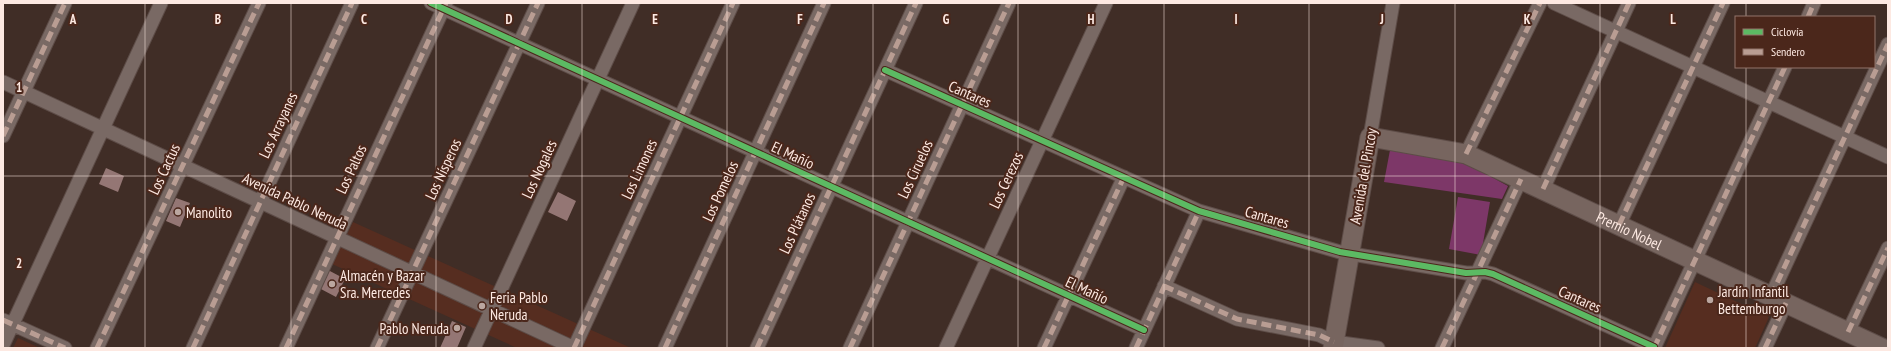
<svg xmlns="http://www.w3.org/2000/svg" width="1891" height="351" font-family="'PT Sans Narrow',sans-serif">
<style>
.built{fill:#562d20}
.green{fill:#7d3768}
.building{fill:#947674}
.lines{fill:none;stroke-linecap:round;stroke-linejoin:round}
.street-casing{stroke:#5d4c47;stroke-width:15}
.secondary-casing{stroke:#5d4c47;stroke-width:21}
.street{stroke:#796964;stroke-width:13}
.secondary{stroke:#77655f;stroke-width:19}
.quiet{stroke:#b99d93;stroke-width:5;stroke-dasharray:10 5;stroke-linecap:butt}
.cycleway-casing{stroke:#4b271b;stroke-width:8}
.cycleway{stroke:#5cba63;stroke-width:6}
.grid{fill:none;stroke:#fde9e2;stroke-width:1;stroke-opacity:0.55}
.poi-dot{fill:#bba7a0;stroke:#4b271b;stroke-width:1.5}
.labels{text-anchor:middle;dominant-baseline:central;stroke-width:4;stroke-linejoin:round;paint-order:stroke}
.street-label{font-size:15px;fill:#fde9e2;stroke:#4b271b}
.poi-label{font-size:15px;fill:#fde9e2;stroke:#4b271b;text-anchor:start}
.grid-label{font-size:13px;text-anchor:middle;font-weight:bold;fill:#fde9e2;stroke:#4b271b;stroke-width:4;stroke-linejoin:round;paint-order:stroke}
</style>
<rect width="100%" height="100%" fill="#402d26"/>
<!-- built -->
<path class="built" d="M353,222L631,348H517L332,264Z
M1695,282L1769,317L1755,348H1665Z
M18,338L40,348H13Z"/>
<!-- green -->
<path class="green" d="M1390,150L1464,162L1508,186L1502,199L1384,182Z
M1458,197L1490,202L1481,255L1449,249Z"/>
<!-- building -->
<path class="building" d="M106,168L124,176L118,192L99,184Z
M558,192L576,201L567,221L548,212Z
M176,198L190,203L180,227L166,221Z
M328,270L345,279L336,297L319,288Z
M452,321L466,327L457,348H440Z"/>
<g class="lines">
<!-- street casing -->
<g class="street-casing">
<path id="street" d="M431,3L1144,330
M1554,3L1888,157
M1808,17L1814,3
M885,70L1199,211L1340,252L1466,273L1485,272L1493,274L1654,347
M3,82L574,348
M3,136L65,3
M1370,137L1393,3
M1466,154L1540,3
M1543,189L1629,3
M1619,225L1723,3
M1164,286L1237,319L1319,335L1334,342L1378,348
M1771,296L1888,44
M3,320L65,348
M1848,332L1888,248
M3,345L161,3
M97,348L259,3
M193,348L352,3
M286,348L446,3
M377,348L538,3
M474,348L633,3
M574,348L733,3
M665,348L824,3
M757,348L916,3
M850,348L1009,3
M946,348L1106,3
M1044,348L1124,177
M1136,348L1199,211
M1442,348L1521,179
M1654,348L1785,67
M1765,348L1786,303"/>
</g>
<!-- secondary casing -->
<g class="secondary-casing">
<g id="secondary">
<path id="s1" d="M1333,348L1370,137L1466,154L1882,348"/>
</g>
</g>
<!-- street -->
<use href="#street" class="street"/>
<!-- secondary -->
<use href="#secondary" class="secondary"/>
<!-- quiet -->
<path class="quiet" d="M1808,17L1814,3
M3,136L65,3
M1466,154L1540,3
M1543,189L1629,3
M1619,225L1723,3
M1164,286L1237,319L1319,335L1334,342
M1771,296L1888,44
M3,320L65,348
M1848,332L1888,248
M97,348L259,3
M193,348L352,3
M286,348L446,3
M377,348L538,3
M574,348L733,3
M665,348L824,3
M757,348L916,3
M850,348L1009,3
M1044,348L1124,177
M1136,348L1199,211
M1442,348L1521,179
M1654,348L1785,67
M1765,348L1786,303"/>
<!-- cycleway casing -->
<g class="cycleway-casing">
<path id="cycleway" d="M431,3L1144,330
M885,70L1199,211L1340,252L1466,273L1485,272L1493,274L1654,347"/>
</g>
<!-- cycleway -->
<use href="#cycleway" class="cycleway"/>
</g>
<!-- grid -->
<path class="grid" d="M145,3V348M291,3V348M436,3V348M582,3V348M727,3V348M873,3V348M1018,3V348M1164,3V348M1309,3V348M1455,3V348M1600,3V348M1746,3V17M1746,67V348M3,176H1888"/>
<!-- markers -->
<g class="poi-dot">
<circle cx="178" cy="212" r="4"/>
<circle cx="332" cy="284" r="4"/>
<circle cx="1710" cy="300" r="4"/>
<circle cx="482" cy="306" r="4"/>
<circle cx="457" cy="328" r="4"/>
</g>
<g class="labels">
<!-- street labels -->
<g class="street-label">
<text transform="translate(970 94) rotate(24)">Cantares</text>
<text transform="translate(278 125) rotate(-65)">Los Arrayanes</text>
<text transform="translate(793 155) rotate(25)">El Mañío</text>
<text transform="translate(164 169) rotate(-65)">Los Cactus</text>
<text transform="translate(351 169) rotate(-65)">Los Paltos</text>
<text transform="translate(443 169) rotate(-65)">Los Nísperos</text>
<text transform="translate(539 169) rotate(-65)">Los Nogales</text>
<text transform="translate(639 169) rotate(-65)">Los Limones</text>
<text transform="translate(915 169) rotate(-65)">Los Ciruelos</text>
<text transform="translate(1363 176) rotate(-80)">Avenida del Pincoy</text>
<text transform="translate(1006 180) rotate(-65)">Los Cerezos</text>
<text transform="translate(720 191) rotate(-65)">Los Pomelos</text>
<text transform="translate(295 201) rotate(25)">Avenida Pablo Neruda</text>
<text transform="translate(1267 217) rotate(16)">Cantares</text>
<text transform="translate(797 223) rotate(-65)">Los Plátanos</text>
<text stroke="none"><textPath href="#s1" startOffset="492">Premio Nobel</textPath></text>
<text transform="translate(1087 290) rotate(25)">El Mañío</text>
<text transform="translate(1580 299) rotate(24)">Cantares</text>
</g>
<!-- poi labels -->
<g class="poi-label">
<text x="186" y="212">Manolito</text>
<text x="340" y="275">Almacén y Bazar<tspan x="340" dy="17">Sra. Mercedes</tspan></text>
<text x="1718" y="291">Jardín Infantil<tspan x="1718" dy="17">Bettemburgo</tspan></text>
<text x="490" y="297">Feria Pablo<tspan x="490" dy="17">Neruda</tspan></text>
<text x="449" y="328" text-anchor="end">Pablo Neruda</text>
</g>
</g>
<g class="grid-label">
<text x="73" y="24">A</text>
<text x="218" y="24">B</text>
<text x="364" y="24">C</text>
<text x="509" y="24">D</text>
<text x="655" y="24">E</text>
<text x="800" y="24">F</text>
<text x="946" y="24">G</text>
<text x="1091" y="24">H</text>
<text x="1236" y="24">I</text>
<text x="1382" y="24">J</text>
<text x="1527" y="24">K</text>
<text x="1673" y="24">L</text>
<text x="19" y="92">1</text>
<text x="19" y="268">2</text>
</g>
<!-- border -->
<rect width="1891" height="351" fill="none" stroke="#fde9e2" stroke-width="8"/>
<!-- legend -->
<rect x="1735" y="16" width="140" height="52" fill="#4b271b" stroke="#92756b"/>
<rect x="1743" y="29" width="20" height="6" fill="#5cba63" stroke="#92756b"/>
<text x="1771" y="36" font-size="12" fill="#fde9e2">Ciclovía</text>
<rect x="1743" y="49" width="20" height="6" fill="#b99d93" stroke="#92756b"/>
<text x="1771" y="56" font-size="12" fill="#fde9e2">Sendero</text>
</svg>
